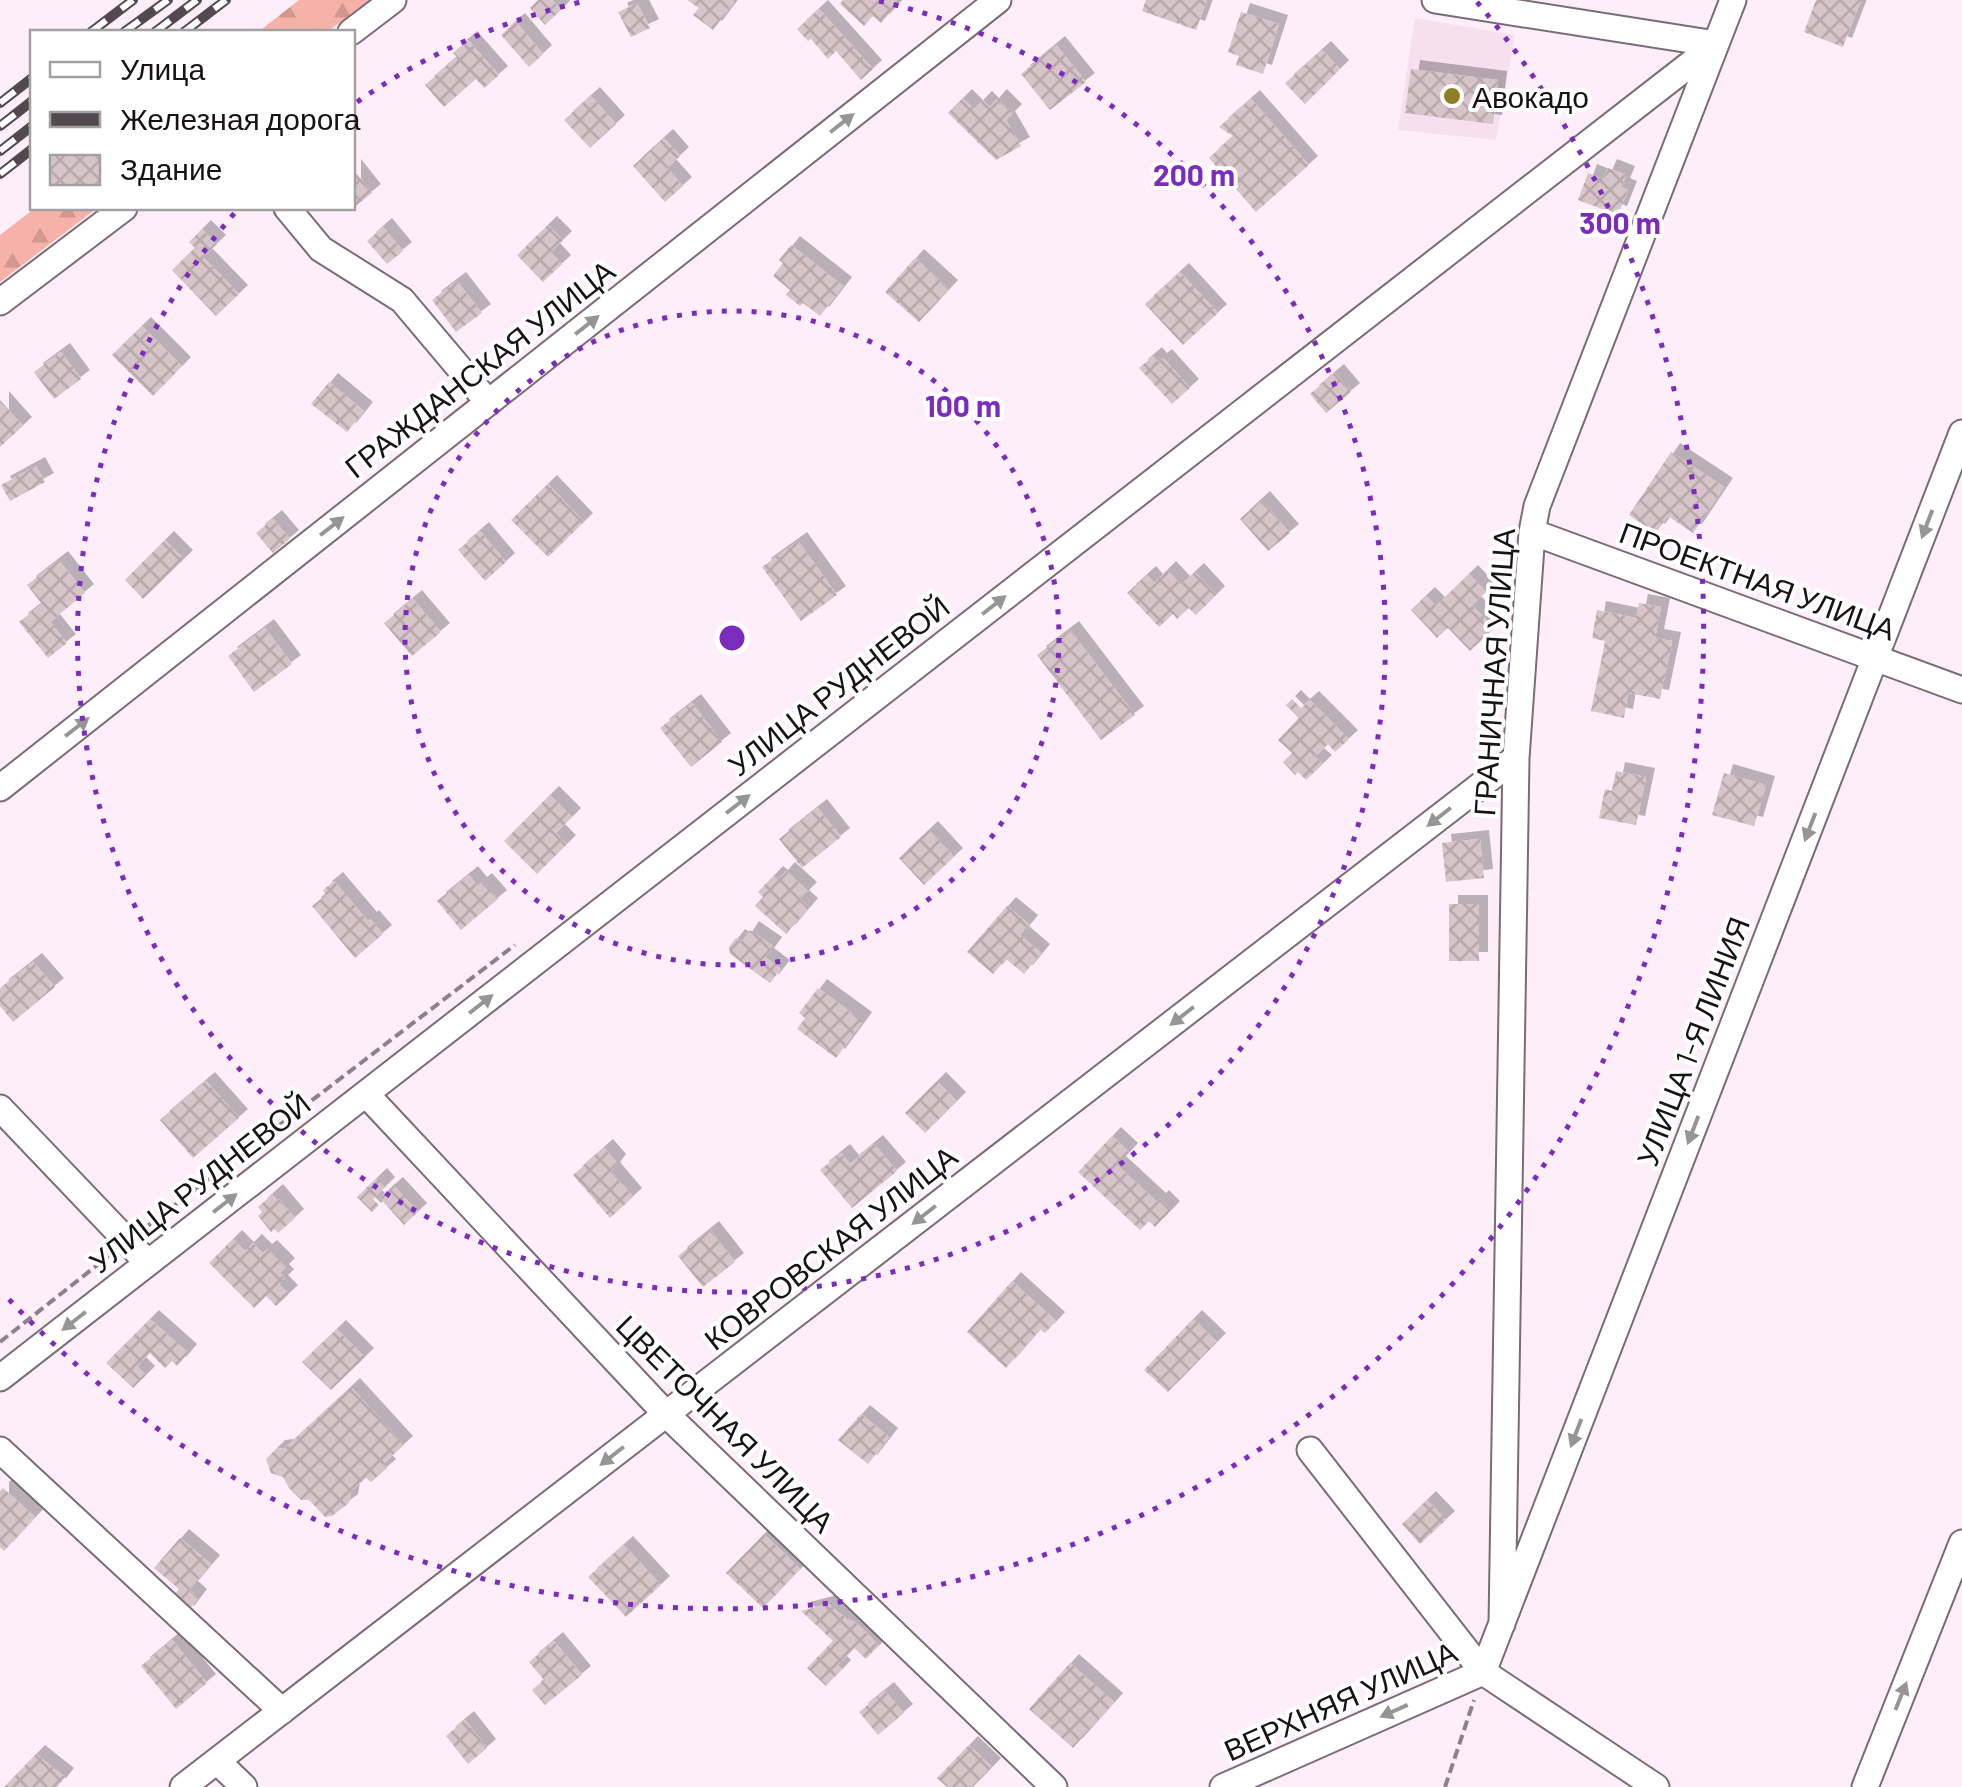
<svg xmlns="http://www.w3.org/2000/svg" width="1962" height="1787" font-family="Barlow,sans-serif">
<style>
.built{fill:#f6e0ef}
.forest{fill:url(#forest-firs)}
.building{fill:url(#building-cross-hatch);filter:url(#shadow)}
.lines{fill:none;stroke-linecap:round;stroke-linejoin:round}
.minor-casing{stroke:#7a6c75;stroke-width:29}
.path{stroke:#8b8188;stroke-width:4;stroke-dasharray:10 5;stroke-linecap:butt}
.minor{stroke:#fff;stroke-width:25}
.rail-casing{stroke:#51494e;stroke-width:10}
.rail{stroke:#fff;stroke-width:6;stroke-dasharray:19;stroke-linecap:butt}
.oneway{fill:#979496}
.ring{fill:none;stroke:#7b2cbf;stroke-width:5;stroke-dasharray:5 10}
.poi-dot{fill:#8c7f26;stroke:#fff;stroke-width:4}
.labels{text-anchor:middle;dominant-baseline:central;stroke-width:8;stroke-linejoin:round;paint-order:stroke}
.poi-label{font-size:30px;fill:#171215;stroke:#fff;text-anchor:start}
.street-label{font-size:30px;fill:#171215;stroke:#fff}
.centre{fill:#7b2cbf;stroke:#fff;stroke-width:5}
.ring-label{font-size:30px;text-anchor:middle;font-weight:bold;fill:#7b2cbf;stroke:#fff;stroke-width:8;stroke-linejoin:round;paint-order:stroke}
</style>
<defs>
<pattern id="forest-firs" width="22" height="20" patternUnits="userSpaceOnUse" patternTransform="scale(2.5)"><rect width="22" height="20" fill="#f6b1a8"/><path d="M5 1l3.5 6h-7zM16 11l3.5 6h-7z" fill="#d29790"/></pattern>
<pattern id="building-cross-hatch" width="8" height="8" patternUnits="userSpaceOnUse" patternTransform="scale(2.5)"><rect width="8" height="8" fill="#d7c4c8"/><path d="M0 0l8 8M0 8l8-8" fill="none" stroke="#b8a7ab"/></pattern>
<filter id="shadow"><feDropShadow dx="9" dy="-9" stdDeviation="0" flood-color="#0004"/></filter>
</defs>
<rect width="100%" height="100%" fill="#feeef9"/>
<!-- built -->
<path class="built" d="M1415,18L1515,35L1496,140L1398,130Z"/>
<!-- forest -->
<path class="forest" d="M299,0H370L327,32H258Z
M35,208H97L0,282V235Z"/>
<!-- building -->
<path class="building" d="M538,0H552L561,10L545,25L530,8Z
M687,0H732L734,2L713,30L693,15L699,8Z
M843,0H901L881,23L873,16L864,26L840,4Z
M1146,0H1207L1196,30L1142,11Z
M1816,0H1861L1843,47L1804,32Z
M637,3L650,28L631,37L618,12Z
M819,9L873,69L861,80L836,51L828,59L811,39L808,41L797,29Z
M1241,12L1279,24L1263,74L1236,65L1239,56L1228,52Z
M516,22L543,54L529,67L501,35Z
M468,40L499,75L484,88L476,79L444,107L425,85L457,57L453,53Z
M1056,45L1086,82L1050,110L1021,74Z
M1322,50L1340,69L1305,104L1285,83Z
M1411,69L1498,80L1493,124L1405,113Z
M591,96L616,124L590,148L564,120Z
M963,98L974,109L983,100L990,107L998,98L1013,113L1006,120L1021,146L996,160L948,113Z
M1251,99L1309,165L1256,212L1209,158L1233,136L1219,127Z
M664,138L680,156L667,168L683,186L665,202L633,166Z
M352,168L372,193L352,209Z
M1608,168L1626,175L1621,187L1628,190L1618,215L1578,200L1588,173L1603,179Z
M548,225L563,240L551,252L562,264L543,282L517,255Z
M383,227L403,251L387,264L367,241Z
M202,229L217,244L203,257L239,294L216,316L172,270L195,248L189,242Z
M791,245L843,286L820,316L803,303L800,306L786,295L790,290L773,276L783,263L779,260Z
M915,258L949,289L919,322L885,292Z
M1180,272L1218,313L1183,345L1145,304Z
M457,281L482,313L456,332L432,300Z
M142,326L182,366L153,396L112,355Z
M61,352L81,379L54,399L34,372Z
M1153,356L1158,362L1163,358L1190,388L1172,404L1139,368Z
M1335,373L1351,392L1326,413L1310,394Z
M329,382L364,411L347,432L311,404Z
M0,400L23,426L0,447Z
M1671,452L1724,487L1693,533L1668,516L1656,533L1629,515Z
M36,466L45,482L10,501L1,485Z
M548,484L584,522L548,557L511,520Z
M1261,500L1290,533L1268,551L1240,519Z
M273,519L290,539L273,553L256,533Z
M480,531L506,562L485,581L458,550Z
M165,540L184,559L143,599L125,580Z
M798,541L837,595L801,621L762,567Z
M59,560L85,593L50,622L67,643L48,658L19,622L42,604L27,585Z
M1167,570L1181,585L1195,572L1216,595L1196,615L1189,608L1177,619L1173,614L1159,627L1127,593L1147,575L1154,583Z
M1469,574L1486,592L1472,605L1494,628L1470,651L1448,628L1437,638L1411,610L1426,596L1436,606Z
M413,599L441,632L412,656L384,623Z
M1639,603L1661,607L1655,638L1672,641L1660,699L1628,693L1624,718L1591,711L1605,641L1592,638L1597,610L1636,618Z
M265,628L292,664L254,692L228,656Z
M1070,630L1135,715L1101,740L1037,655Z
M1292,699L1301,708L1310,700L1349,739L1335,752L1328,744L1315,757L1323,764L1306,780L1298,772L1295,775L1283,762L1292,753L1278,740L1299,718L1286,705Z
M692,703L722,742L691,767L660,728Z
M1616,771L1646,777L1636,825L1599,818L1605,789L1612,791Z
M1724,773L1766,785L1754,826L1712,815Z
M550,795L572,817L556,833L567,844L537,874L504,841Z
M818,808L841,837L802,868L779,839Z
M929,830L954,857L924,885L899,858Z
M1480,839L1484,878L1446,882L1442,843Z
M786,871L808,891L800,899L809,907L786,934L755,906L763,897L758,892L774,875L779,879Z
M469,875L478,886L483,882L498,899L461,930L437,901Z
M334,881L368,921L370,919L383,934L355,958L312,906L326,895L323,890Z
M1449,904H1479V961H1449Z
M1007,906L1029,924L1020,935L1041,953L1024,974L1006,959L993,974L967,952Z
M750,930L773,946L765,957L781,969L770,983L730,954L729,947L736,938L742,942Z
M33,962L55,987L13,1022L0,1006V988Z
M818,988L863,1021L836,1058L797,1029L805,1018L799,1013Z
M206,1081L239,1118L193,1158L160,1120Z
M937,1081L957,1101L925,1133L905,1113Z
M1112,1136L1129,1152L1117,1165L1157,1202L1160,1199L1171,1210L1155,1227L1149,1221L1140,1230L1078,1172Z
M874,1144L897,1171L852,1208L820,1170L841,1153L850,1164Z
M604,1148L617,1163L611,1171L633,1197L610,1218L573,1175Z
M378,1177L386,1186L373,1199L379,1205L372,1212L357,1197Z
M394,1186L418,1212L404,1225L380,1198Z
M274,1193L295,1218L278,1233L275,1229L271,1232L258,1216L262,1212L258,1207Z
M710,1230L735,1262L703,1287L678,1256Z
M233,1239L245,1251L253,1243L263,1253L268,1249L286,1267L280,1273L285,1278L279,1284L289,1294L276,1306L266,1296L254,1308L209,1263Z
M1012,1281L1056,1321L1045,1333L1040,1329L1006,1368L967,1332Z
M150,1319L188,1353L177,1366L172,1361L165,1368L150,1353L137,1366L146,1375L133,1388L106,1363Z
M1193,1319L1217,1342L1168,1392L1144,1370Z
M337,1329L365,1357L331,1390L302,1362Z
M351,1387L404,1445L383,1464L387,1468L371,1482L366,1478L351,1491L349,1503L332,1516L325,1517L309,1500H301L289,1488L283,1477L271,1473L266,1459L276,1449L285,1448Z
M861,1414L889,1437L868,1464L838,1440Z
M3,1488L35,1517L4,1551L0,1547V1491Z
M1427,1500L1446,1520L1420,1544L1402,1524Z
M764,1534L800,1569L763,1608L726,1573Z
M180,1538L211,1564L189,1590L198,1598L185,1615L169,1601L179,1589L154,1568Z
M624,1545L661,1585L626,1617L588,1577Z
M828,1604L847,1619L855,1622L879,1645L866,1659L854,1648L838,1665L842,1669L826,1686L807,1668L833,1641L801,1611Z
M172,1640L207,1683L176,1709L141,1666Z
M554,1641L582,1675L545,1705L532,1690L544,1680L529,1662Z
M1070,1663L1114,1702L1073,1748L1029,1709Z
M885,1691L904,1713L878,1735L859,1712Z
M465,1720L487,1748L468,1764L446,1736Z
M969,1745L992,1767L973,1787H947L937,1778Z
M36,1754L65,1777L57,1787H4Z"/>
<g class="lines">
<!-- minor casing -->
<g class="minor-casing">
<path id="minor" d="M1435,0L1716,44
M351,32L393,0
M287,208L321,249L402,300L488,402
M0,302L124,208
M1532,532L1962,690
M0,788L998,0
M366,1094L666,1414L1054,1787
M0,1108L148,1263
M0,1378L1716,44
M0,1450L282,1711
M1310,1450L1483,1672L1656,1787
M1502,1624L1516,758L1532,532L1537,506L1733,0
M1483,1672L1962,433
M217,1761L244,1787
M183,1787L1516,758
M1223,1787L1483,1672
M1865,1787L1962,1543"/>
</g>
<!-- path -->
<path class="path" d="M145,1228L515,945
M0,1342L110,1255
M1445,1787L1474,1700"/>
<!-- minor -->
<use href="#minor" class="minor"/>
<!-- rail casing -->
<g class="rail-casing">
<path id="rail" d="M91,32L133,0
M124,32L168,0
M155,32L197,0
M184,32L226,0
M0,103L32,78
M0,126L32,101
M0,151L32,126
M0,174L32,149"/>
</g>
<!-- rail -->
<use href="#rail" class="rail"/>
</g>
<!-- one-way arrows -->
<defs><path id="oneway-solid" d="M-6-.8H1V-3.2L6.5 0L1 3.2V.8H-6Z" transform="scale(2.5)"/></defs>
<g class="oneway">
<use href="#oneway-solid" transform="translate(842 123) rotate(-38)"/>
<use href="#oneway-solid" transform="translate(587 325) rotate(-38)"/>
<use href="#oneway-solid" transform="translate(1927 524) rotate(111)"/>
<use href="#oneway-solid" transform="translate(332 526) rotate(-38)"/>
<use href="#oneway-solid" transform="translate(994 605) rotate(-38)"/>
<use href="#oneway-solid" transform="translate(77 727) rotate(-38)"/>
<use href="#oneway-solid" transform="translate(738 804) rotate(-38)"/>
<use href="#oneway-solid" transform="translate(1439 817) rotate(142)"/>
<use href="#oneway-solid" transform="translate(1810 827) rotate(111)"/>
<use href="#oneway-solid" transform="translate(481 1004) rotate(-38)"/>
<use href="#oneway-solid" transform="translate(1182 1016) rotate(142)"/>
<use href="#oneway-solid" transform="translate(1693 1130) rotate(111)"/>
<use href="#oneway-solid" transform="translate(225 1203) rotate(-38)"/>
<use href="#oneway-solid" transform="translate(924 1215) rotate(142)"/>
<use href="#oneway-solid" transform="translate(74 1321) rotate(142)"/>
<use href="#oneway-solid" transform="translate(1576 1433) rotate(111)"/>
<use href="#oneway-solid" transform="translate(612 1456) rotate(142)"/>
<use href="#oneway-solid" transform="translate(1901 1696) rotate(-68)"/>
<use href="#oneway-solid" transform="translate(1394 1711) rotate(156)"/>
</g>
<!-- distance rings -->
<g class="ring">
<circle cx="732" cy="638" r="327"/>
<path d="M357 102A654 654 0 0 1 585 1M879 1A654 654 0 1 1 238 209"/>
<path d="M1477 2A980 980 0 0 1 4 1294"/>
</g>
<!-- markers -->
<circle class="poi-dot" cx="1452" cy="96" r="10"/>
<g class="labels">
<!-- poi labels -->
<g class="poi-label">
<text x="1472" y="96">Авокадо</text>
</g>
<!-- street labels -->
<g class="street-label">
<text transform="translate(479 368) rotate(-38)">ГРАЖДАНСКАЯ УЛИЦА</text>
<text transform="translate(1758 580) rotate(20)">ПРОЕКТНАЯ УЛИЦА</text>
<text transform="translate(1493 672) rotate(-86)">ГРАНИЧНАЯ УЛИЦА</text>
<text transform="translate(838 685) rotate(-38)">УЛИЦА РУДНЕВОЙ</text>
<text transform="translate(1692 1041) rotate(-69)">УЛИЦА 1-Я ЛИНИЯ</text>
<text transform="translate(199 1182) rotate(-38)">УЛИЦА РУДНЕВОЙ</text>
<text transform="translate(830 1247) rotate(-38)">КОВРОВСКАЯ УЛИЦА</text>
<text transform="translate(726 1423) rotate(45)">ЦВЕТОЧНАЯ УЛИЦА</text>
<text transform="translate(1340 1700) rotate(-24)">ВЕРХНЯЯ УЛИЦА</text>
</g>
</g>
<circle cx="732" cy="638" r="15" class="centre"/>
<g class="ring-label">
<text x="1194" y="186">200 m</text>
<text x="1620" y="234">300 m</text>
<text x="963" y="417">100 m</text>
</g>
<!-- legend -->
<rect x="30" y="30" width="325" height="180" fill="#ffffff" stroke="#a2a0a1" stroke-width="2.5"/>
<rect x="50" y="62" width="50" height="15" fill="#ffffff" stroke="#a2a0a1" stroke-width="2.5"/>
<text x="120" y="80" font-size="30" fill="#171215">Улица</text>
<rect x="50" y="112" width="50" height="15" fill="#51494e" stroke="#a2a0a1" stroke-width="2.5"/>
<text x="120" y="130" font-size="30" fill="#171215">Железная дорога</text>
<rect x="50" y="155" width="50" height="30" fill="url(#building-cross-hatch)" stroke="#a2a0a1" stroke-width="2.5"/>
<text x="120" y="180" font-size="30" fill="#171215">Здание</text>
</svg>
